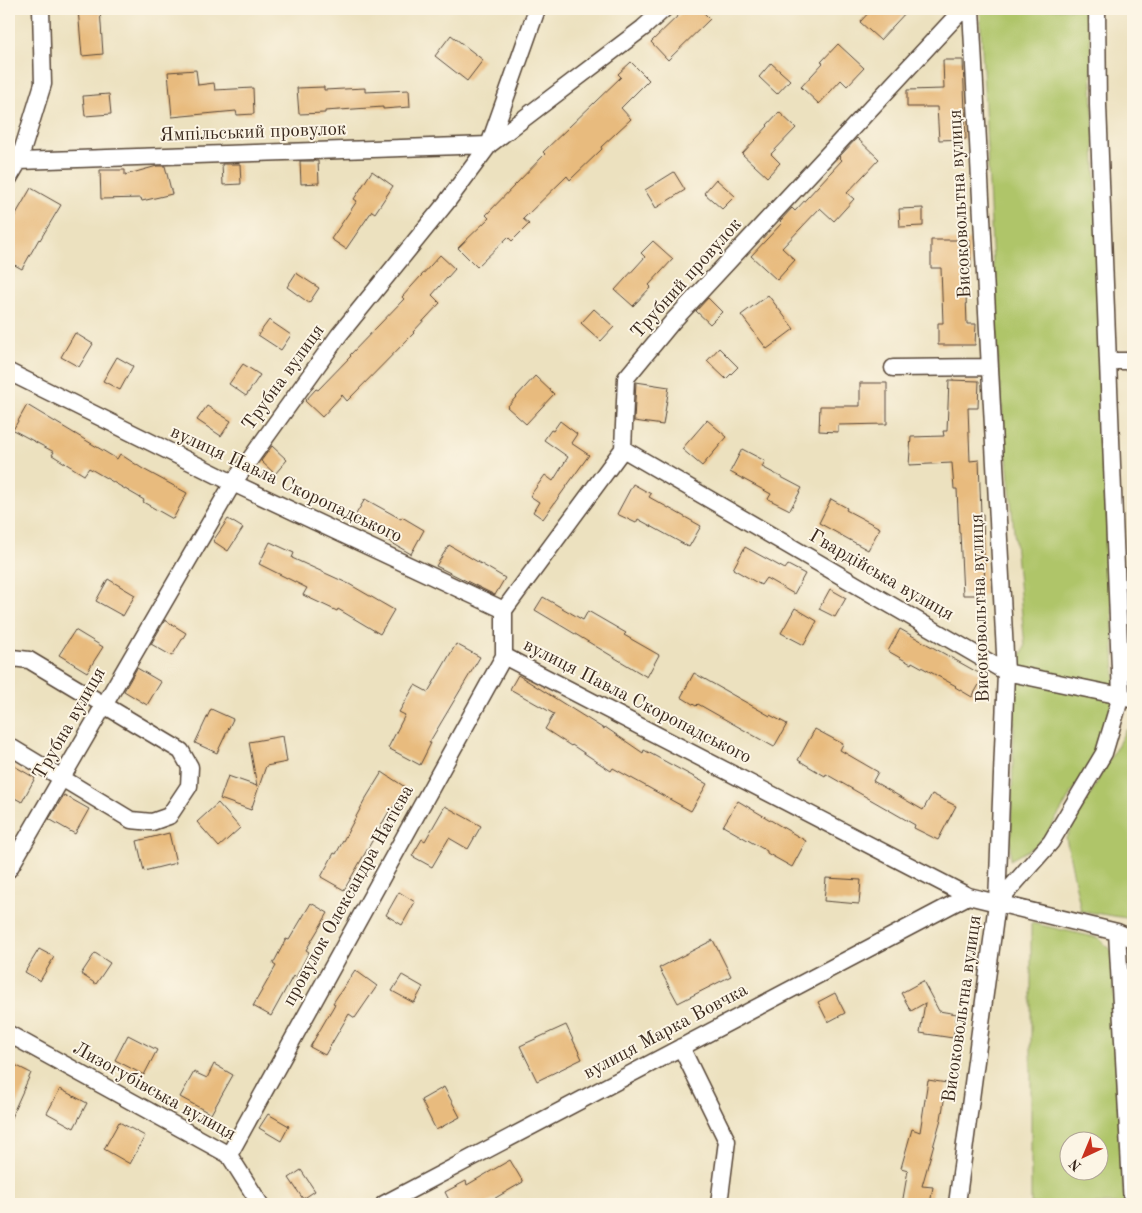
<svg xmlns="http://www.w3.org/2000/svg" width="1142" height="1213" font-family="'Old Standard TT',serif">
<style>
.green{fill:#afc569;stroke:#757844;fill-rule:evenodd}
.building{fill:#e8bb7e}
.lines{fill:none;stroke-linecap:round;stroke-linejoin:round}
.street-casing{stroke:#564536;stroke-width:19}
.street{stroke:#fff;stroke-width:16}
.labels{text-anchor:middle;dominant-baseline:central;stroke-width:4;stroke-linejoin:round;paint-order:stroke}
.street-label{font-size:19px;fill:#3b2a1e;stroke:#fcf5e5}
</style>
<rect width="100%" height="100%" fill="#fcf5e5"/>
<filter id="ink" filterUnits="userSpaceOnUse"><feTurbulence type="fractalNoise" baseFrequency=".02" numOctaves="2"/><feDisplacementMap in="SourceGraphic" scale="10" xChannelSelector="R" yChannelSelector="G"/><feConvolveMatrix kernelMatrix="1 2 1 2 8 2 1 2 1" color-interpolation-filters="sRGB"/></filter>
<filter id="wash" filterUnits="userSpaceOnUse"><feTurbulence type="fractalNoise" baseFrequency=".0096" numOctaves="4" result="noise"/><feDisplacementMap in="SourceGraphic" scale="20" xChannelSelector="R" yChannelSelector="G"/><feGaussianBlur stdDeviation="1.12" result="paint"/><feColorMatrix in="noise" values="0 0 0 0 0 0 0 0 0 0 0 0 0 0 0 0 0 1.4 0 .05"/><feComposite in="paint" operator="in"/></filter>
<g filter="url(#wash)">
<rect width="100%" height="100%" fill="#ece1bf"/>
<!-- green -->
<path class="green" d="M980,9H1089L1116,700L1098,750L1041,843L1010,860L1016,665L1025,647L998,364Z
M1126,730H1133V919L1081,911L1066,838Z
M1031,923L1099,938L1112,952L1124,1204H1031ZM1070,1140H1100V1170H1070Z"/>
<g id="blocks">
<!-- building -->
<path class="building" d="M78,9H100L103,54L82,56Z
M685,9H700L710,19L668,60L651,42Z
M872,9H909L880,40L860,22Z
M451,35L483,60L467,81L435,56Z
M838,44L864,68L847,86L841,80L819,104L801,87L823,63L821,62Z
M943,60H963L966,139L939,140L937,107H907V90L944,89Z
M631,62L649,80L621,108L631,119L601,147L602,149L570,180L567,176L523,219L529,224L512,241L508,237L477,267L458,248L489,218L486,215L545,154L543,152L621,77L618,74Z
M771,63L790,80L777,94L759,77Z
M196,70L198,85L214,83L215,90L253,88L254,114L237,115L236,111L172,117L168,72Z
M324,87V90L365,88V92L409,90L410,107L383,109V107L325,111V113L299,114L297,88Z
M109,94L111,114L85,116L83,96Z
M779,112L796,128L771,154L780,163L767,177L742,154L768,126L767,125Z
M857,138L879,159L847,193L854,199L834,221L820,208L782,248L795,260L777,280L751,256L782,223L780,221L792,208L795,211L842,160L839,157Z
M300,161H318L319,183L301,184Z
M222,164H240L241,184L223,185Z
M157,166H165L172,194L142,201L141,198L101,199L100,170H125V175Z
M372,171L393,186L375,213L372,211L346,249L331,239L357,201L354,199Z
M674,172L685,190L656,208L645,190Z
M716,179L735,196L722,209L704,193Z
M31,188L61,205L40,240L39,239L22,269L9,262V226Z
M923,208V226L900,227L899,209Z
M931,240H970L971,268H965L967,324H976L975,345H938V323H943L941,268H931Z
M653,241L673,259L649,285L651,287L633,306L615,290L645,257L641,253Z
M440,255L455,269L432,295L440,303L413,332L414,333L347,401L342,395L322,417L305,401L316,389L318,390L351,356L350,355L404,299L402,297Z
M296,273L319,288L309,303L287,287Z
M768,295L794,329L767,349L741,315Z
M708,298L722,312L710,324L696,311Z
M594,309L614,327L601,341L581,323Z
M269,320L291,335L281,350L258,335Z
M75,333L93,344L79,367L61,357Z
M719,348L738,367L726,379L707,361Z
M117,357L133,366L120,390L103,381Z
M243,364L260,375L246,396L229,384Z
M535,376L554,394L526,424L507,407Z
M949,380L979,381L978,408H968L970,461L979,460L981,514H983L985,595H963L960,533H959L957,489H954L952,463L909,465L911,437L944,436L943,431H947Z
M636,382L669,387L663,425L634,421Z
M860,383H887V424L838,425V432L819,431L820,406H860Z
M27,405L117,459L120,454L143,469L187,493L173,519L143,502L144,500L89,468L84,475L52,455L54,452L13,430Z
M207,406L231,421L221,436L197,420Z
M707,420L727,437L702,466L682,449Z
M560,421L577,434L571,443L589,455L543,519L533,512L539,502L530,496L545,475L553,481L568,457L544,440L551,430L553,431Z
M272,446L287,460L275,474L261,461Z
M742,449L765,461L762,467L802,488L790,510L768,499L771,494L730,472Z
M633,484L651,494L649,497L701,526L689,547L638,519L636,523L617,514Z
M365,499L401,519L402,517L424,530L411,554L373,532V533L352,521Z
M831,499L847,508L846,510L880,528L868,550L819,523Z
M228,519L243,528L228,551L213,541Z
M270,542L294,553L292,558L349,584L394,610L380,634L338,609L337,611L303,595L307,588L259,564Z
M449,545L505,578L495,595L436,566Z
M745,547L785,569L788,565L805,574L794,594L766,578L761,585L733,569Z
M108,579L135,595L123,616L96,601Z
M830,589L846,598L835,617L819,609Z
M543,597L583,620L588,611L626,633L624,635L659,655L647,677L535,610Z
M795,608L817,621L804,645L781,633Z
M165,620L186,633L172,656L151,644Z
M900,629L984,676L972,697L955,687L956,686L912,662L911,664L888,651Z
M75,630L103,647L87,672L59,655Z
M456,644L480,657L429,743H431L420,765L388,748L405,715L399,712L415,685L428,692Z
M137,668L161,682L147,705L124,691Z
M694,673L770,716V715L787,724L774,747L698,704L696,706L681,697Z
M518,675L604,729L605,727L643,753L644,750L707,784L691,811L613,768L611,771L572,745L571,746L545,729L554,714L510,689Z
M211,709L233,719L217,753L195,743Z
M815,729L843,744L840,750L878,772L873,781L923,810L932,794L956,806L938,840L914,828L915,825L826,774L825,776L798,760Z
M283,736L287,762L266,766L251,810L220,799L228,776L257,786L249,742Z
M9,763L35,778L22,802L9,795Z
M382,772L405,787L392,809L391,808L344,890L321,877L334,853L336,854L366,798Z
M64,795L89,809L75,834L49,819Z
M738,801L806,841L792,867L767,853V851L723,826Z
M218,803L240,828L219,847L197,822Z
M445,806L481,826L468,849L449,838L432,867L412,856L422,839L425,841Z
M169,833L176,863L144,871L137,841Z
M826,878L861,880L859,904L824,901Z
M399,892L415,902L402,925L386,915Z
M311,903L328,913L306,950L309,952L296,977L293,976L271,1016L253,1006L276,966L273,964L286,939L289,940Z
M713,940L731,976L678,1003L659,968Z
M39,949L54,957L40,981L25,972Z
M95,953L110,963L96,984L81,974Z
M355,970L377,986L355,1018L349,1014L325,1055L310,1047L335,1004L333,1003Z
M402,975L423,987L414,1003L392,991Z
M923,981L939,1011L957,1014L953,1038L920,1033L925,1003L911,1011L901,993Z
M835,993L845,1013L828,1022L818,1002Z
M566,1025L582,1059L537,1081L520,1046Z
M128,1035L157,1050L144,1075L115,1060Z
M9,1062L31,1073L9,1122Z
M214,1064L233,1075L211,1114L180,1097L194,1072L207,1078Z
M928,1080L947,1083L941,1119L922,1186L933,1187L930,1204H902L908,1170L901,1168L912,1129L920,1132Z
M444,1087L460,1117L436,1130L421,1100Z
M60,1089L87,1103L74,1128L47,1113Z
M268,1114L289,1126L281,1141L259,1128Z
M119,1122L145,1136L130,1164L104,1149Z
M510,1160L523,1182L485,1204H451L445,1192L466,1181L467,1185Z
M301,1170L315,1191L303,1199L289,1178Z"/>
</g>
</g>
<g filter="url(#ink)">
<use href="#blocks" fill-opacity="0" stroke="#564536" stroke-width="1"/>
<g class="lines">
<!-- street casing -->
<g class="street-casing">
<path id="street" d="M19,161L489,145L537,9
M9,178L19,161L43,84L41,9
M1109,361H1133
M893,368L990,367
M9,372L233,483L504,610V656L968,896L1117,932L1133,939
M623,449L1006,672L1121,696L1133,700
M504,610L623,449L626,378L673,321L963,9
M9,660L12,658L29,660L181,751L190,767L189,786L169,816L152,822L131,820L9,746
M9,869L233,483L339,335L446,203L489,145L643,28L664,9
M997,903L1051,842L1104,753L1121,696L1098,105L1097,9
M1117,932L1132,1204
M9,1034L229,1155L260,1204
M681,1047L727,1141L719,1204
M229,1155L504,656
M384,1204L968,896
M957,1204L997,903L1006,672L971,9"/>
</g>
<!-- street -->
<use href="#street" class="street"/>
</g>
</g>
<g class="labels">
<!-- street labels -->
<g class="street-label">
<text transform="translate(253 133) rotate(-2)">Ямпільський провулок</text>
<text transform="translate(961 204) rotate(-93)">Високовольтна вулиця</text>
<text transform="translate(687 279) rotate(-48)">Трубний провулок</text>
<text transform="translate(284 378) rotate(-54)">Трубна вулиця</text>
<text transform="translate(286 485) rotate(25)">вулиця Павла Скоропадського</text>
<text transform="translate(881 576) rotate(30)">Гвардійська вулиця</text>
<text transform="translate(981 608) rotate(-92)">Високовольтна вулиця</text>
<text transform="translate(637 702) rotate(27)">вулиця Павла Скоропадського</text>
<text transform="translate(70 724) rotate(-60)">Трубна вулиця</text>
<text transform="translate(349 896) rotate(-61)">провулок Олександра Натієва</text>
<text transform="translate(963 1009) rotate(-82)">Високовольтна вулиця</text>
<text transform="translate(666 1032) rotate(-28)">вулиця Марка Вовчка</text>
<text transform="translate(154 1092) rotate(29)">Лизогубівська вулиця</text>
</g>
</g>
<!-- margin -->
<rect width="1142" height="1213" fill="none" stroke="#fcf5e5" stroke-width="30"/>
<!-- north arrow -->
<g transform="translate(1084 1156) rotate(224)"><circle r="24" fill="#fcf5e5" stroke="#afa495"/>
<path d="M0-4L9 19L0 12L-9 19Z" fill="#c8321e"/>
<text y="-8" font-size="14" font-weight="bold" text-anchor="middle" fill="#3b2a1e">N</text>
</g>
</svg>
